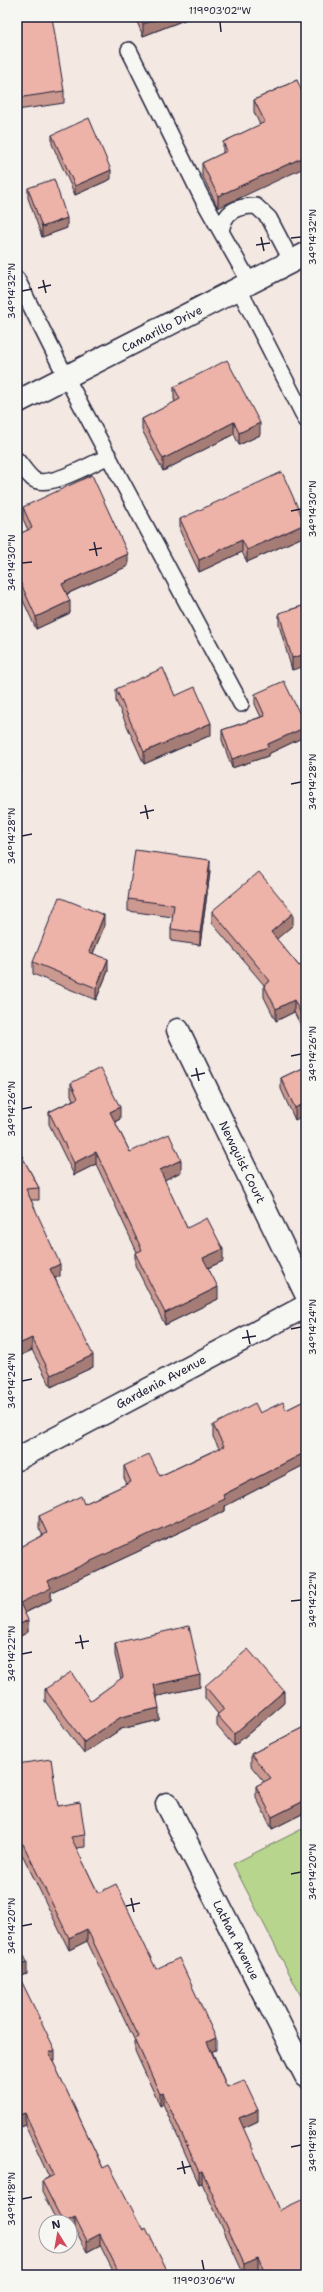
<svg xmlns="http://www.w3.org/2000/svg" width="323" height="2292" font-family="'Shantell Sans',sans-serif">
<style>
.green{fill:#b8d58e;stroke:#6d7c64}
.lines{fill:none;stroke-linecap:round;stroke-linejoin:round}
.lane-casing{stroke:#22223b;stroke-width:18}
.street-casing{stroke:#22223b;stroke-width:25}
.lane{stroke:#f6f6f2;stroke-width:15}
.street{stroke:#f6f6f2;stroke-width:22}
.wall{fill:#cc9990;stroke:#22223b}
.shaded-wall{fill:#a67d76;stroke:#22223b}
.building{fill:#edb2a8;stroke:#22223b}
.ticks{fill:none;stroke:#22223b;stroke-width:1.5}
.labels{text-anchor:middle;dominant-baseline:central;stroke-width:4;stroke-linejoin:round;paint-order:stroke}
.street-label{font-size:12px;fill:#22223b;stroke:#f6f6f2}
.neatline{fill:none;stroke:#22223b;stroke-width:1.5}
.ticks-label{font-size:10px;text-anchor:middle;fill:#22223b}
</style>
<rect width="100%" height="100%" fill="#f4e8e3"/>
<filter id="ink" filterUnits="userSpaceOnUse"><feTurbulence type="fractalNoise" baseFrequency=".025" numOctaves="2"/><feDisplacementMap in="SourceGraphic" scale="8" xChannelSelector="R" yChannelSelector="G"/><feConvolveMatrix kernelMatrix="1 2 1 2 8 2 1 2 1" color-interpolation-filters="sRGB"/></filter>
<g filter="url(#ink)">
<!-- green -->
<path class="green" d="M306,1827V2006L233,1864Z"/>
<g class="lines">
<!-- lane casing -->
<g class="lane-casing">
<path id="lane" d="M129,50L202,198L250,283
M221,231C225,211 236,206 256,206L269,218L292,262
M17,279L66,377L241,704
M239,289L306,420
M17,460C22,466 27,474 33,479C48,490 93,463 109,456"/>
</g>
<!-- street casing -->
<g class="street-casing">
<path id="street" d="M17,402L306,254
M178,1030L306,1294
M17,1459L306,1306
M167,1804L306,2076"/>
</g>
<!-- lane -->
<use href="#lane" class="lane"/>
<!-- street -->
<use href="#street" class="street"/>
</g>
<!-- wall -->
<path class="wall" d="M17,17L35,19L64,91V103L17,110Z
M135,17H192L143,36Z
M297,80L218,208L202,175V163L223,153V142L260,125L254,112V100Z
M52,135L111,179L75,195L52,144Z
M28,188L67,228L42,237L28,198Z
M174,387L260,435L239,445L234,434L163,471L142,430V419L175,402L174,399Z
M23,507L128,566L67,594L70,613L36,629L17,587V535L28,530L23,519Z
M180,519L305,536L247,562L242,552L199,572L180,531Z
M306,605L292,670L279,625V613Z
M116,689L175,696L211,735L144,764L116,701Z
M255,694L306,736L268,754V756L232,768L222,740V730L261,717L255,704Z
M210,872L200,945L171,941V929L173,917L128,911V899Z
M212,911L293,925L276,939L299,966L306,963V1036L294,1012L276,1021L264,997V985L212,923Z
M104,927L93,953L108,971L96,1000L33,974V962Z
M306,1066L295,1120L281,1089V1078Z
M71,1083L120,1119L115,1122L130,1152L181,1172L164,1180L187,1228L223,1261L208,1268L218,1299L165,1325L135,1265V1253L137,1252L96,1164L74,1175L49,1124V1112L73,1100L71,1095Z
M17,1147L39,1188V1200H31L60,1276L55,1278L93,1367L51,1387L32,1350L17,1357Z
M306,1400V1464L225,1506V1511L51,1592V1600L25,1613L28,1632L17,1638V1549L43,1536L39,1528V1516L84,1504L127,1484L124,1478V1466L160,1476L219,1448L213,1437V1425L260,1413L286,1410Z
M115,1643L200,1687L157,1696L159,1720L121,1729L84,1754L45,1701V1689L90,1701L121,1679L115,1655Z
M205,1686L284,1703L234,1746L217,1726V1715L218,1714L205,1698Z
M306,1726V1812L272,1829L256,1797V1786L264,1782L251,1766V1754Z
M17,1764L58,1806L85,1835V1847L76,1848L98,1893L156,1969L216,2050L212,2051L227,2087L258,2121L243,2128L306,2275H261L258,2269L245,2275H244L202,2183L199,2184L163,2104L160,2106L135,2051V2041L87,1941L69,1950L23,1856H17Z
M17,1942L27,1974L19,1977L55,2061L53,2062L103,2168L143,2230L169,2275H115L100,2245L87,2252L75,2229L70,2222H57L42,2192V2181L49,2177L25,2125L17,2128Z"/>
<!-- shaded-wall -->
<path class="shaded-wall" d="M162,17H192L143,36V24Z
M306,156V167L218,208V196Z
M111,170V179L75,195V186Z
M67,218V228L42,237V227Z
M234,422V434L163,471V459Z
M260,423V435L239,445V433Z
M305,524V536L247,562V550Z
M242,540V552L199,572V560Z
M128,554V566L62,596V584Z
M70,601V613L36,629V617Z
M306,654V666L292,670V658Z
M211,723V735L144,764V752Z
M306,727V736L268,754V756L232,768V759L268,744Z
M21,761V772L17,774V763Z
M210,860V872L200,945V933Z
M293,913V925L271,944V932Z
M104,915V927L89,963V952Z
M108,959V971L96,1000V988Z
M294,1000V1012L276,1021V1009Z
M306,1103V1115L295,1120V1108Z
M120,1107V1119L110,1124V1112Z
M96,1152V1164L74,1175V1163Z
M181,1160V1172L160,1182V1170Z
M223,1249V1261L203,1270V1258Z
M60,1264V1276L50,1280V1269Z
M218,1287V1299L165,1325V1313Z
M32,1338V1350L17,1357V1345Z
M93,1355V1367L51,1387V1375Z
M306,1452V1464L225,1506V1511L51,1592V1600L20,1615V1603L48,1581L223,1495Z
M28,1620V1632L17,1638V1626Z
M200,1675V1687L154,1697V1685Z
M284,1691V1703L234,1746V1734Z
M159,1708V1720L121,1729L84,1754V1742L121,1717Z
M306,1800V1812L272,1829V1817Z
M87,1929V1941L69,1950V1938Z
M27,1962V1974L17,1978V1966Z
M216,2038V2050L207,2053V2042Z
M55,2050V2061L49,2064V2053Z
M163,2093V2104L160,2106V2094Z
M258,2110V2121L239,2130V2118Z
M25,2113V2125L17,2128V2116Z
M202,2171V2183L199,2184V2172Z
M75,2217V2229L70,2231V2222H65Z
M100,2234V2245L87,2252V2241Z
M258,2258V2269L245,2275H244V2264Z"/>
<!-- building -->
<path class="building" d="M17,17H35V19L52,17L64,91L17,98Z
M140,17H162L143,24Z
M297,80L306,101V156L218,196L202,163L227,151L223,142L265,122L254,100Z
M89,118L111,170L75,186L52,135Z
M54,179L67,218L42,227L28,188Z
M227,360L260,423L239,433L234,422L163,459L142,419L180,399L174,387Z
M282,472L305,524L247,550L242,540L199,560L180,519Z
M92,475L128,554L62,584L70,601L36,617L17,575V535L32,528L23,507Z
M306,605V654L292,658L279,613Z
M163,668L175,696L195,687L211,723L144,752L116,689Z
M284,681L306,727L268,744V747L232,759L222,730L265,716L255,694Z
M17,751L21,761L17,763Z
M135,850L210,860L200,933L171,929L174,905L128,899Z
M259,872L293,913L271,932L299,966L306,963V1024L294,1000L276,1009L264,985L270,981L212,911Z
M59,897L104,915L89,952L108,959L96,988L33,962Z
M306,1066V1103L295,1108L281,1078Z
M100,1068L120,1107L110,1112L130,1152L169,1134L181,1160L160,1170L187,1228L207,1218L223,1249L203,1258L218,1287L165,1313L135,1253L142,1250L96,1152L74,1163L49,1112L78,1098L71,1083Z
M17,1147L39,1188L26,1189L60,1264L50,1269L93,1355L51,1375L32,1338L17,1345V1315L19,1314L17,1310Z
M306,1400V1452L223,1495L225,1499L48,1581L51,1588L20,1603L28,1620L17,1626V1549L47,1533L39,1516L81,1496L84,1504L131,1482L124,1466L149,1454L160,1476L224,1446L213,1425L255,1403L260,1413L283,1402L286,1410Z
M189,1626L200,1675L154,1685L159,1708L121,1717L84,1742L45,1689L71,1672L90,1701L123,1677L115,1643Z
M248,1649L284,1691L234,1734L217,1715L224,1709L205,1686Z
M306,1726V1800L272,1817L256,1786L271,1778L251,1754Z
M51,1759L58,1806L80,1802L85,1835L71,1837L98,1893L116,1884L156,1969L179,1958L216,2038L207,2042L227,2087L244,2080L258,2110L239,2118L280,2210L306,2198V2275H266L258,2258L244,2264L202,2171L199,2172L163,2093L160,2094L135,2039L139,2037L87,1929L69,1938L23,1844L17,1845V1764Z
M17,1942L27,1962L17,1966Z
M17,1972L55,2050L49,2053L103,2168L109,2165L143,2230L146,2228L169,2275H120L100,2234L87,2241L75,2217L65,2222H63L42,2181L54,2175L25,2113L17,2116Z"/>
</g>
<!-- ticks -->
<path class="ticks" d="M220,22L221,32M261,237L264,251M291,238L301,237M256,245L270,243M43,280L46,293M38,288L51,285M22,291L32,289M291,511L301,509M94,542L97,556M89,550L102,548M22,563L32,562M291,784L301,782M145,805L148,819M140,813L154,810M22,836L32,834M291,1056L301,1054M196,1068L199,1081M191,1076L205,1073M22,1109L32,1107M291,1329L301,1327M247,1330L250,1344M242,1338L256,1336M22,1381L32,1379M291,1601L301,1600M80,1635L83,1649M75,1643L89,1641M22,1654L32,1652M291,1874L301,1872M131,1898L134,1912M126,1906L140,1903M22,1926L32,1924M291,2147L301,2145M182,2161L185,2174M177,2169L191,2166M22,2199L32,2197M202,2260L204,2270"/>
<g class="labels">
<!-- street labels -->
<g class="street-label">
<text transform="translate(162 329) rotate(-27)">Camarillo Drive</text>
<text transform="translate(242 1162) rotate(64)">Newquist Court</text>
<text transform="translate(161 1382) rotate(-28)">Gardenia Avenue</text>
<text transform="translate(236 1940) rotate(63)">Lathan Avenue</text>
</g>
</g>
<!-- margin -->
<rect width="323" height="2292" fill="none" stroke="#f6f6f2" stroke-width="44"/>
<!-- north arrow -->
<g transform="translate(58 2234) rotate(349)"><circle r="19" fill="#f6f6f2" stroke="#a1a1a9"/>
<path d="M0-3L7 15L0 10L-7 15Z" fill="#d1495b"/>
<text y="-6" font-size="11" font-weight="bold" text-anchor="middle" fill="#22223b">N</text>
</g>
<rect x="22" y="22" width="279" height="2248" class="neatline"/>
<g class="ticks-label">
<text x="220" y="14">119°03'02"W</text>
<text transform="translate(312 237) rotate(-90)" y="4">34°14'32"N</text>
<text transform="translate(11 291) rotate(-90)" y="4">34°14'32"N</text>
<text transform="translate(312 509) rotate(-90)" y="4">34°14'30"N</text>
<text transform="translate(11 563) rotate(-90)" y="4">34°14'30"N</text>
<text transform="translate(312 782) rotate(-90)" y="4">34°14'28"N</text>
<text transform="translate(11 836) rotate(-90)" y="4">34°14'28"N</text>
<text transform="translate(312 1054) rotate(-90)" y="4">34°14'26"N</text>
<text transform="translate(11 1109) rotate(-90)" y="4">34°14'26"N</text>
<text transform="translate(312 1327) rotate(-90)" y="4">34°14'24"N</text>
<text transform="translate(11 1381) rotate(-90)" y="4">34°14'24"N</text>
<text transform="translate(312 1600) rotate(-90)" y="4">34°14'22"N</text>
<text transform="translate(11 1654) rotate(-90)" y="4">34°14'22"N</text>
<text transform="translate(312 1872) rotate(-90)" y="4">34°14'20"N</text>
<text transform="translate(11 1926) rotate(-90)" y="4">34°14'20"N</text>
<text transform="translate(312 2145) rotate(-90)" y="4">34°14'18"N</text>
<text transform="translate(11 2199) rotate(-90)" y="4">34°14'18"N</text>
<text x="204" y="2284">119°03'06"W</text>
</g>
</svg>
